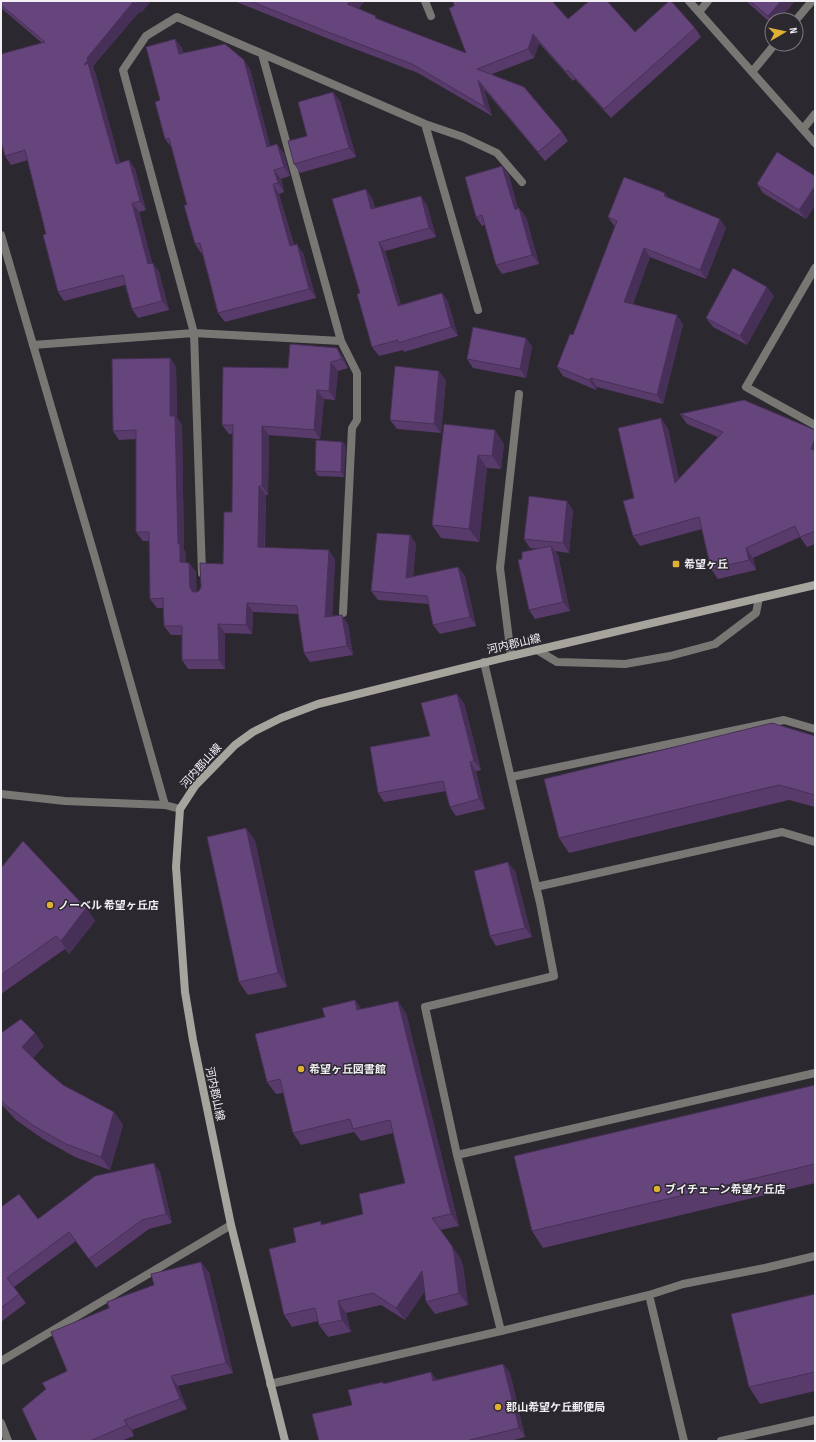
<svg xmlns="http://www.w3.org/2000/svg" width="816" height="1442" font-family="'Sofia Sans Condensed','Noto Sans JP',sans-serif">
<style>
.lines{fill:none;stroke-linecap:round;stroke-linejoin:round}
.minor{stroke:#797773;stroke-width:8}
.tertiary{stroke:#797773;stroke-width:8}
.secondary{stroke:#a7a39d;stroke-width:8}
.wall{fill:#583b6b}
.shaded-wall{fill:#473057}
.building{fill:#66457c;stroke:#473057}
.poi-dot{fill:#e0b034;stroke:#2c282f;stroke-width:1.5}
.labels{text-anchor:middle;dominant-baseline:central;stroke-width:3;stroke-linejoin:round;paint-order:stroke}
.poi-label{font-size:11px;font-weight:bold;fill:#f3f0f5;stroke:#2c282f;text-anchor:start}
.street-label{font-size:11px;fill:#f3f0f5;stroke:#2c282f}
</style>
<rect width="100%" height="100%" fill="#2c282f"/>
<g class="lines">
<!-- minor -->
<path class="minor" d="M425,1L431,16
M689,1L815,143
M699,12L708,1
M796,20L812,1
M752,72L775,44
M425,124L463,137L497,153L522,182
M803,129L815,114
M815,268L746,387L815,425
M341,341L357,373V420L352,428L343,613
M33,345L194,333L341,341L262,54
M202,573L194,333L123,70L146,36L177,17L425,124L478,310
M537,650L557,662L625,664L670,656L715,644L756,613L759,598
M511,656L500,568L519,394
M484,662L540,903L554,976L425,1007L457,1155L501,1331
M511,777L784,720L815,729
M536,887L782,832L815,842
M457,1155L815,1073
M649,1295L684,1441
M1,1361L231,1225
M270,1384L501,1331L649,1295L683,1284L765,1268L815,1256
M1,1423L8,1441
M721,1441L815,1420"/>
<!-- tertiary -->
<path class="tertiary" d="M1,235L96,561L165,805L180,809
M1,794L65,801L165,805"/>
<!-- secondary -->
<path class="secondary" d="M285,1441L231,1225L193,1040L185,992L176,867L180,809L195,786L235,745L253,732L281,718L318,704L511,656L815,585"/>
</g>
<!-- wall -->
<path class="wall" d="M1,1H151L141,13L140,11L93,66L94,69L93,70L95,72L120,163L129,160L135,169L146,210L139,212L152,263L159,272L169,310L138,318L132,309L125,285L64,301L58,292L46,234L28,160L11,165L5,156L42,43L1,8Z
M234,1H365L358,9L378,19L466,53L568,19L635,32L695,28L701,37L611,118L575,79L573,81L539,43L534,58L492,74L562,132L568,141L545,161L484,89L492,116L418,73L334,41Z
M746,1H793L794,2L779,20H772V24Z
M175,39L182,48L183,53L250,69L270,146L284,153L290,176L281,179L284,192L279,194L294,245L303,253L316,298L225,322L218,313L202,253H201L195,244L187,205L172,148L165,139Z
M333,92L340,101L356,157L300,173L294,164L307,136Z
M502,166L509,175L518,209L519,208L526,217L539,264L502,274L496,265L485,225L482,226L476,217Z
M815,176V205L806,219L763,193L757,184Z
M372,198L375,208L427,205L436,237L385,251L401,305L442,293L448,302L458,336L404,352L403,350L379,356L372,347L360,293Z
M670,198L726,228L706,279L650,257L633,304L683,324L663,404L597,387L596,390L563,376L557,367L573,335L615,227L608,217Z
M774,296L747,345L713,327L706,318Z
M526,338L532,347L526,378L473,368L467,359Z
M337,348L343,357L348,368L338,371L335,400L324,399L320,439L269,435L268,495H266L265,547L335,559L332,616L348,624L353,655L310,662L304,653L298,614L253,612L252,634L225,633V669H188L182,660V635H171L164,626V608H157L150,599L149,541H143L136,532V439L119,440L113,431L170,358L176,367L177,418L182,425L184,550L186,553V562L189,563L196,572V592L199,591L223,564L232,512L233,434H229L222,425L288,368Z
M446,380L441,433L397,429L390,420Z
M680,414L815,430V544L807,547L800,537L753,558L756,570L718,579L711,569L702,529L640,546L633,536L634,498L668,428L679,479L718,437L687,424Z
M444,424L504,444L501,469L487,468L479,542L441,538L432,525Z
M342,442L346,446L344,477L318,476L315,471Z
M573,510L569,553L555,551L558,555L570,611L535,619L529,610L522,559L538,549L530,548L524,539Z
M410,535L416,544L413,577L458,567L465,576L476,626L440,634L433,625L429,604L378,600L371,591Z
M464,703L481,770L476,771L485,809L456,816L450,807L446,791L384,802L378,793L430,736Z
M815,736V807L789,800L569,853L559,838Z
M246,828L255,841L287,987L248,995L239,982Z
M1,868L86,908L95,921L69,954L65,949L1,994Z
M515,871L532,937L496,946L490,936Z
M355,1000L361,1009L406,1013L459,1226L440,1230L460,1258L463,1266L468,1305L435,1314L426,1302L425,1291L405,1320L381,1305L346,1313L351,1332L328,1337L319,1325L318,1321L292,1327L284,1315L296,1242L323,1224L363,1214L405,1183L393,1133L361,1141L354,1132L301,1145L293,1133L283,1093L276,1094L267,1082L325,1017Z
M1,1033L44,1046L33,1058L42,1067L63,1085L114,1112L123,1125L110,1170L75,1157L43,1139L16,1120L1,1104Z
M815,1085V1183L543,1248L532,1231Z
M160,1172L172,1223L149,1229L96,1268L76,1241L14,1287L26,1303L1,1322V1207L38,1219Z
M209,1272L233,1373L178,1386L187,1409L132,1430L134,1436L121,1441H37L46,1389L67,1371Z
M815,1294V1391L760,1404L749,1387Z
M503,1364L510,1373L525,1437L510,1441H319L384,1383L437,1380Z"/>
<!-- shaded-wall -->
<path class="shaded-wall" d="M134,1H151L141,13L140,11L93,66L94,69L93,70L95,72L123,173L116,164L84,65L87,58Z
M351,1H365L354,13L347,4Z
M781,1H793L794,2L779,20H772V22L768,16Z
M533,34L539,43L534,58L528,49Z
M175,39L182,48L186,63L179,54Z
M244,60L250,69L273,156L267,147Z
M478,80L484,89L492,116L485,107Z
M333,92L340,101L356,157L349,148Z
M277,144L284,153L290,176L284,167Z
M129,160L135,169L146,210L140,201Z
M502,166L509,175L521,219L515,210Z
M274,170L281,179L284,192L278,183Z
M273,184L279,194L296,255L290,246Z
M815,186V205L806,219L799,210Z
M366,189L372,198L377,218L371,209Z
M665,193L672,202L664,196Z
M421,196L427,205L436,237L429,228Z
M132,203L139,212L155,273L148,264Z
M519,208L526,217L539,264L532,255Z
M720,219L726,228L706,279L700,270Z
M379,242L385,251L404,315L398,306Z
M297,244L303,253L316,298L309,289Z
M644,248L650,257L630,311L624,302Z
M153,263L159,272L169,310L162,301Z
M767,287L774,296L747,345L740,336Z
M442,293L448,302L458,336L451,327Z
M677,315L683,324L663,404L657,395Z
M526,338L532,347L526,378L520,369Z
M337,348L343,357L348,368L342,359Z
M170,358L176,367L177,418L182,425L184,550L186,553V571L180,562L178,544L170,416Z
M331,362L338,371L335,400L329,391Z
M439,371L446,380L441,433L434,424Z
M591,378L597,387L596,390L589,380Z
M317,390L324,399L320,439L314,430Z
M661,418L668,428L682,493L675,483Z
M262,426L269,435L268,495L262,486Z
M495,430L504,444L501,469L492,456Z
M815,439V455L811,449Z
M342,442L346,446L344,477L341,472Z
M478,455L487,468L479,542L469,529Z
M259,486L266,495L264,556L258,547Z
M567,501L573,510L569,553L563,543Z
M410,535L416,544L412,587L406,578Z
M551,546L558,555L570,611L563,602Z
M746,548L753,558L756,570L749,560Z
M329,550L335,559L332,626L325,617Z
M189,563L196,572L197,597L190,588Z
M458,567L465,576L476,626L470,617Z
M247,603L253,612L252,634L246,625Z
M342,615L348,624L353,655L347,646Z
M218,624L225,633V669L219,660Z
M457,694L464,703L481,770L474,761Z
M470,762L476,771L485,809L479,799Z
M246,828L255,841L287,987L278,973Z
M508,862L515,871L532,937L525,928Z
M86,908L95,921L69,954L61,941Z
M355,1000L363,1012L357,1010Z
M398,1001L406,1013L459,1226L451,1214Z
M35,1033L44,1046L31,1060L22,1047Z
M114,1112L123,1125L110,1170L101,1157Z
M154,1163L160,1172L172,1223L166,1214Z
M452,1246L460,1258L463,1266L468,1305L459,1293Z
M201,1262L209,1272L233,1373L226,1363Z
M422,1271L430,1283L405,1320L396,1308Z
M338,1301L346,1313L351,1332L342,1320Z
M503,1364L510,1373L525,1437L519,1428Z
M431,1372L438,1381H433Z
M171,1376L178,1386L187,1409L180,1399Z
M124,1420L132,1430L134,1436L127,1425Z"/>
<!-- building -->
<path class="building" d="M1,1H138L135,4L134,1L87,58L88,60L84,65L88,63L116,164L129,160L140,201L132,203L148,264L153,263L162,301L132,309L123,275L58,292L43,235L46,234L25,150L5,156L1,141V54L45,42L1,5Z
M250,1H351L347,4L376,16L375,18L466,53L449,8L454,6L453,1H552L568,19L589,1H607L635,32L669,1H671L695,28L604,109L568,70L566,72L533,34L528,49L477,69L524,87L562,132L538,152L478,80L485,107L412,64L328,32Z
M750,1H781L768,16Z
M175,39L179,54L225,44L244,60L267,147L277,144L284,167L274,170L278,183L273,184L290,246L297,244L309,289L218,313L200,243L195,244L184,205H187L169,138L165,139L155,102L160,100L146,47Z
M333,92L349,148L294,164L288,141L307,136L298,102Z
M777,152L815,176V186L799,210L757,184Z
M502,166L515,210L519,208L532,255L496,265L482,215L476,217L465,177Z
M624,177L665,193L664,196L720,219L700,270L644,248L624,302L677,315L657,395L591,378L589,380L557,367L570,334L573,335L617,221L608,217Z
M366,189L371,209L421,196L429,228L379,242L398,306L442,293L451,327L398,343V340L372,347L357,294L360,293L332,199Z
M733,268L767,287L740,336L706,318Z
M473,327L526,338L520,369L467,359Z
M290,344L337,348L342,359L331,362L329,391L317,390L314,430L262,426V486H259L258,547L329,550L325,617L342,615L347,646L304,653L297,606L247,603L246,625L218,624L219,660H182V626H164L163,598L150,599L149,532H136V430L113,431L112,359L170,358V416H175L178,544H180V562L189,563L190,588L193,592H196L199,591L201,587L200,563L223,564L224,512H232L233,425H222L223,367L288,368Z
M395,366L439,371L434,424L390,420Z
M744,400L815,430V439L811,449L815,450V531L800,537L795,526L746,548L749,560L711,569L699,517L633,536L623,501L634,498L618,428L661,418L675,483L723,432L680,414Z
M444,424L495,430L492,456L478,455L469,529L432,525Z
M316,440L342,442L341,472L315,471Z
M529,496L567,501L563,543L524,539Z
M377,533L410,535L406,578L458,567L470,617L433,625L427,596L371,591Z
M551,546L563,602L529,610L518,560L522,559V552Z
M457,694L474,761L470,762L479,799L450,807L443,781L378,793L370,747L430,736L421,703Z
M772,723L815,736V795L779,785L559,838L544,779Z
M246,828L278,973L239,982L207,837Z
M23,841L86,908L61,941L56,936L1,975V868Z
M508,862L525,928L490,936L474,871Z
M355,1000L357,1010L398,1001L451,1214L432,1218L452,1246L454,1254L459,1293L426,1302L422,1271L396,1308L373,1293L338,1301L342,1320L319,1325L315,1308L284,1315L269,1249L296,1242L293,1228L321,1221V1225L363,1214L359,1194L405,1183L390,1120L353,1129L350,1119L293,1133L280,1079L267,1082L255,1034L325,1017L322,1008Z
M21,1019L35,1033L22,1047L42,1067L63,1085L114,1112L101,1157L66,1144L34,1126L7,1106L1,1100V1033Z
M815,1085V1164L532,1231L514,1156Z
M154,1163L166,1214L142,1220L89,1259L69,1232L7,1278L19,1294L1,1308V1207L19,1194L38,1219L95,1176Z
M201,1262L226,1363L171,1376L180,1399L124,1420L127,1425L90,1441H37L22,1409L46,1389L42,1383L67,1371L51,1332L109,1308L107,1302L154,1285L151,1274Z
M815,1294V1372L749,1387L731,1314Z
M503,1364L519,1428L466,1441H319L312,1414L352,1405L348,1390L383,1382V1384L431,1372L433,1381Z"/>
<!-- markers -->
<g class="poi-dot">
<rect x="672" y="560" width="8" height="8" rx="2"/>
<circle cx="50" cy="905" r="4"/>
<circle cx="301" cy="1069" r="4"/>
<circle cx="657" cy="1189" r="4"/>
<circle cx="498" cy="1407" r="4"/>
</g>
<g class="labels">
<!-- poi labels -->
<g class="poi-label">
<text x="684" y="564">希望ヶ丘</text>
<text x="58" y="905">ノーベル 希望ヶ丘店</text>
<text x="309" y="1069">希望ヶ丘図書館</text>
<text x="665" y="1189">ブイチェーン希望ケ丘店</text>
<text x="506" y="1407">郡山希望ケ丘郵便局</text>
</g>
<!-- street labels -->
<g class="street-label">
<text transform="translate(514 644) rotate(-13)">河内郡山線</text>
<text transform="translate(201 766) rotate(-48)">河内郡山線</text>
<text transform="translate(215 1094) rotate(78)">河内郡山線</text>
</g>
</g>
<!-- border -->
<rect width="816" height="1442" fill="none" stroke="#f3f0f5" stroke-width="4"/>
<!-- north arrow -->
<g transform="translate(784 32) rotate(81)"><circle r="19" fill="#2c282f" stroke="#7c787e"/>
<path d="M0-3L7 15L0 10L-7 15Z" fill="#e0b034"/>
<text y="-6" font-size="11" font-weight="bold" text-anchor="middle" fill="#f3f0f5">N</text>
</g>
</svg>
